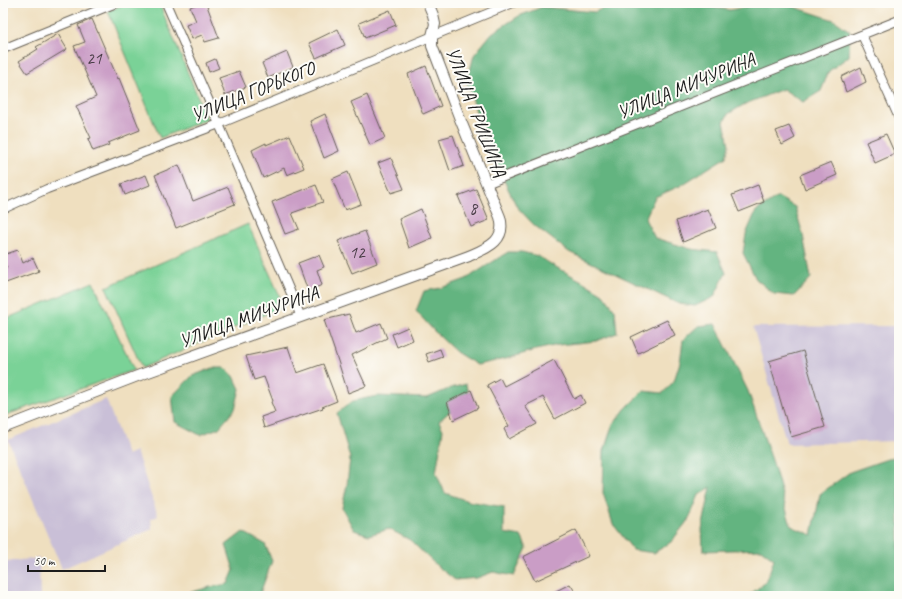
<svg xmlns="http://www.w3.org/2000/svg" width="902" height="599" font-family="Caveat,sans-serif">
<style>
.industrial{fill:#c9bfd7}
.green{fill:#7ad297;stroke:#4b775a}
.forest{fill:#63b480;stroke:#40684e}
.building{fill:#ca9dc6}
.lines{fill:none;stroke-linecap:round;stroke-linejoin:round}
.minor-casing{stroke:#666055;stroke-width:10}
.tertiary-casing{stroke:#666055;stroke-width:12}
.minor{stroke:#fff;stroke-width:8}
.tertiary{stroke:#fff;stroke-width:10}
.labels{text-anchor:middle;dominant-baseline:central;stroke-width:4;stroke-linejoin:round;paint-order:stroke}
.number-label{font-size:17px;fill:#483c46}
.street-label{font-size:19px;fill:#1c1c1c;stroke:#fdfcf7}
</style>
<rect width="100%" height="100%" fill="#fdfcf7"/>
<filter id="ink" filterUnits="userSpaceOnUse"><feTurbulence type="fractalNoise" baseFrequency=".025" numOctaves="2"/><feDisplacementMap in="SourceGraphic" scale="8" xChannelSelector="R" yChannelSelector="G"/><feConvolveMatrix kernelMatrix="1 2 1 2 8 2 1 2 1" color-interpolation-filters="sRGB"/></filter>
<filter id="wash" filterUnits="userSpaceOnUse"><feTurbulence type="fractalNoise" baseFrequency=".012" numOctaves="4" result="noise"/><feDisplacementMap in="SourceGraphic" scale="16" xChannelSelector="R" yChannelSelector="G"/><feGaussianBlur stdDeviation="0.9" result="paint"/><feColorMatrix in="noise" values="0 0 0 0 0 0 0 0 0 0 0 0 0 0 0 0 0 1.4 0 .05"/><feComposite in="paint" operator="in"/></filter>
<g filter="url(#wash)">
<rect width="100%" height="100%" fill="#efdfbf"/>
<!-- industrial -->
<path class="industrial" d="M899,326V441L787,444L753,327Z
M106,399L127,455L136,451L158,516L151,519L152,529L62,569L8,440Z
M39,558L40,596H3V562Z"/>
<!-- green -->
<path class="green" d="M127,3H159L207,119L160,138L108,11Z
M248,224L284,306L142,368L106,287Z
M93,282L134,370L3,416V320Z"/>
<!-- forest -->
<path class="forest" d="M613,3H706L709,7L730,10L759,4H785L834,20L850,31L849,56L829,71L821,91L803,102L783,89L745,104L728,114L724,122L729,145L726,157L680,186L655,197L645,219L655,238L691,249L717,252L726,273L714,297L695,306L679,304L569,252L534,225L517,207L486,144L467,82L474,55L492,33L519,16L542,7L595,12Z
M778,197L795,207L803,235L811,278L794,296L774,294L756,279L743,253L746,234L756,211Z
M508,252H522L538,256L554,266L582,281L603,294L615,310L617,333L596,341L558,345L536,350L505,359L477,365L456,352L434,331L416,311L424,291L441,288L466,279Z
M715,324L748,391L773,463L791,526L812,535L820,494L850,472L899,455V596H748L766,582L774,559L761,549L703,551L702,529L711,487L699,495L689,519L671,542L654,553L633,550L613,524L603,493L604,451L612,426L626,408L643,391L663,393L674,381L680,362L683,340L698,326Z
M213,368H226L234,376L240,389L235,409L219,428L200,435L175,422L172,396L192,376Z
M466,384L469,400L455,407L439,421L443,430L436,473L445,493L468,501L504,507V533L521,536L527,548L514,576L493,572L477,578L455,580L437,566L410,540L389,529L369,535L354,530L342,508L347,485L350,458L337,413L353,401L377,396L427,398L451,388Z
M243,532L265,544L272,561L259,596H184L185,594L210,587L228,584L234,570L226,545Z"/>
<g id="blocks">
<!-- building -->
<path class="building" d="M200,3H206L219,38L205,42L202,35L192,39L186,25L196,21L190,7Z
M390,10L396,25L365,38L359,23Z
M92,19L118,79L119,78L140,130L108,143L109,145L93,151L88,139L91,138L76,106L96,97L74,46L85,42L78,25Z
M338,29L345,45L316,58L309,43Z
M58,34L67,49L27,73L19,61L38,49L36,47Z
M287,52L293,67L268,78L262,63Z
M215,59L219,68L209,72L206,63Z
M426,66L441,106L423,114L408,74Z
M861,67L866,82L846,92L841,77Z
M239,71L246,87L225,95L219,78Z
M367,95L385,138L370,145L351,102Z
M325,114L339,151L324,158L310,121Z
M789,126L795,138L782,145L776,131Z
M886,134L895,154L875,163L866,142Z
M290,135L304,168L287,175L284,168L263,178L252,150L266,143V145Z
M453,135L464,166L450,171L439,139Z
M391,158L404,189L391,193L378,163Z
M831,162L837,175L805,189L800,175Z
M179,165L193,201L228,187L235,204L176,228L155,175Z
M348,172L361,204L345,210L332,179Z
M146,175L150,185L125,195L121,184Z
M316,185L323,202L292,213L299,229L285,234L272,202Z
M758,185L764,202L739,212L732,195Z
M476,189L489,220L471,227L458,196Z
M421,209L432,238L409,248L399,219Z
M708,209L716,228L683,242L676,221Z
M365,231L377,263L352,273L338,241Z
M18,250L23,263L33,258L39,271L3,284V270L7,268L3,260V255Z
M319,255L324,267L317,270L322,285L308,291L298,263Z
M349,314L356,333L381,323L387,338L352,355L366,386L348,393L338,361L324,320Z
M667,320L675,335L638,353L631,337Z
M408,327L413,340L397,347L392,334Z
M288,347L297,373L323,364L337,401L322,407L323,408L264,428L261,417L275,412L271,402L273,401L264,377L254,380L246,356Z
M440,349L443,357L429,362L426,354Z
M803,351L825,427L791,437L769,361Z
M554,360L574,399L581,395L585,403L555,419L543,397L525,406L537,424L509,439L504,429L509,426L487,385L500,378L504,386Z
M471,390L478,408L453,420L447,402Z
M576,530L589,556L535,581L523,557Z
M570,584L578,596H546Z"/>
</g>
</g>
<g filter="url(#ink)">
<use href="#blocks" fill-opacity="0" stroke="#666055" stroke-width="1"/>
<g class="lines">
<!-- minor casing -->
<g class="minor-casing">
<path id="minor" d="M166,3L219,124L301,317
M862,35L899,118
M3,49L116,3
M486,184L899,20
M3,209L47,189L219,124L513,3"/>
</g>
<!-- tertiary casing -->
<g class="tertiary-casing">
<path id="tertiary" d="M3,428L140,375L469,256C487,248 507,241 500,217L460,119L432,46V36L435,24L433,15L428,3"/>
</g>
<!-- minor -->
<use href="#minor" class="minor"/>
<!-- tertiary -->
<use href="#tertiary" class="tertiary"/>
</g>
</g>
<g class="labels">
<!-- number labels -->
<g class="number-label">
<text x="94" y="58">21</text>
<text x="473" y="208">8</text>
<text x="357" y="252">12</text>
</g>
<!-- street labels -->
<g class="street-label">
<text transform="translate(686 86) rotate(-22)">УЛИЦА МИЧУРИНА</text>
<text transform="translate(253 92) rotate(-22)">УЛИЦА ГОРЬКОГО</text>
<text transform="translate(476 112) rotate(69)">УЛИЦА ГРИШИНА</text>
<text transform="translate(249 317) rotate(-20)">УЛИЦА МИЧУРИНА</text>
</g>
</g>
<!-- margin -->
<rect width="902" height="599" fill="none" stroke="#fdfcf7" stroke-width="16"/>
<!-- scale -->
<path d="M28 565v6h77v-6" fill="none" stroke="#1c1c1c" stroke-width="2"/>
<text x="34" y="565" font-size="12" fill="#1c1c1c" stroke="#fdfcf7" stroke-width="3" paint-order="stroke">50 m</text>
</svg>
